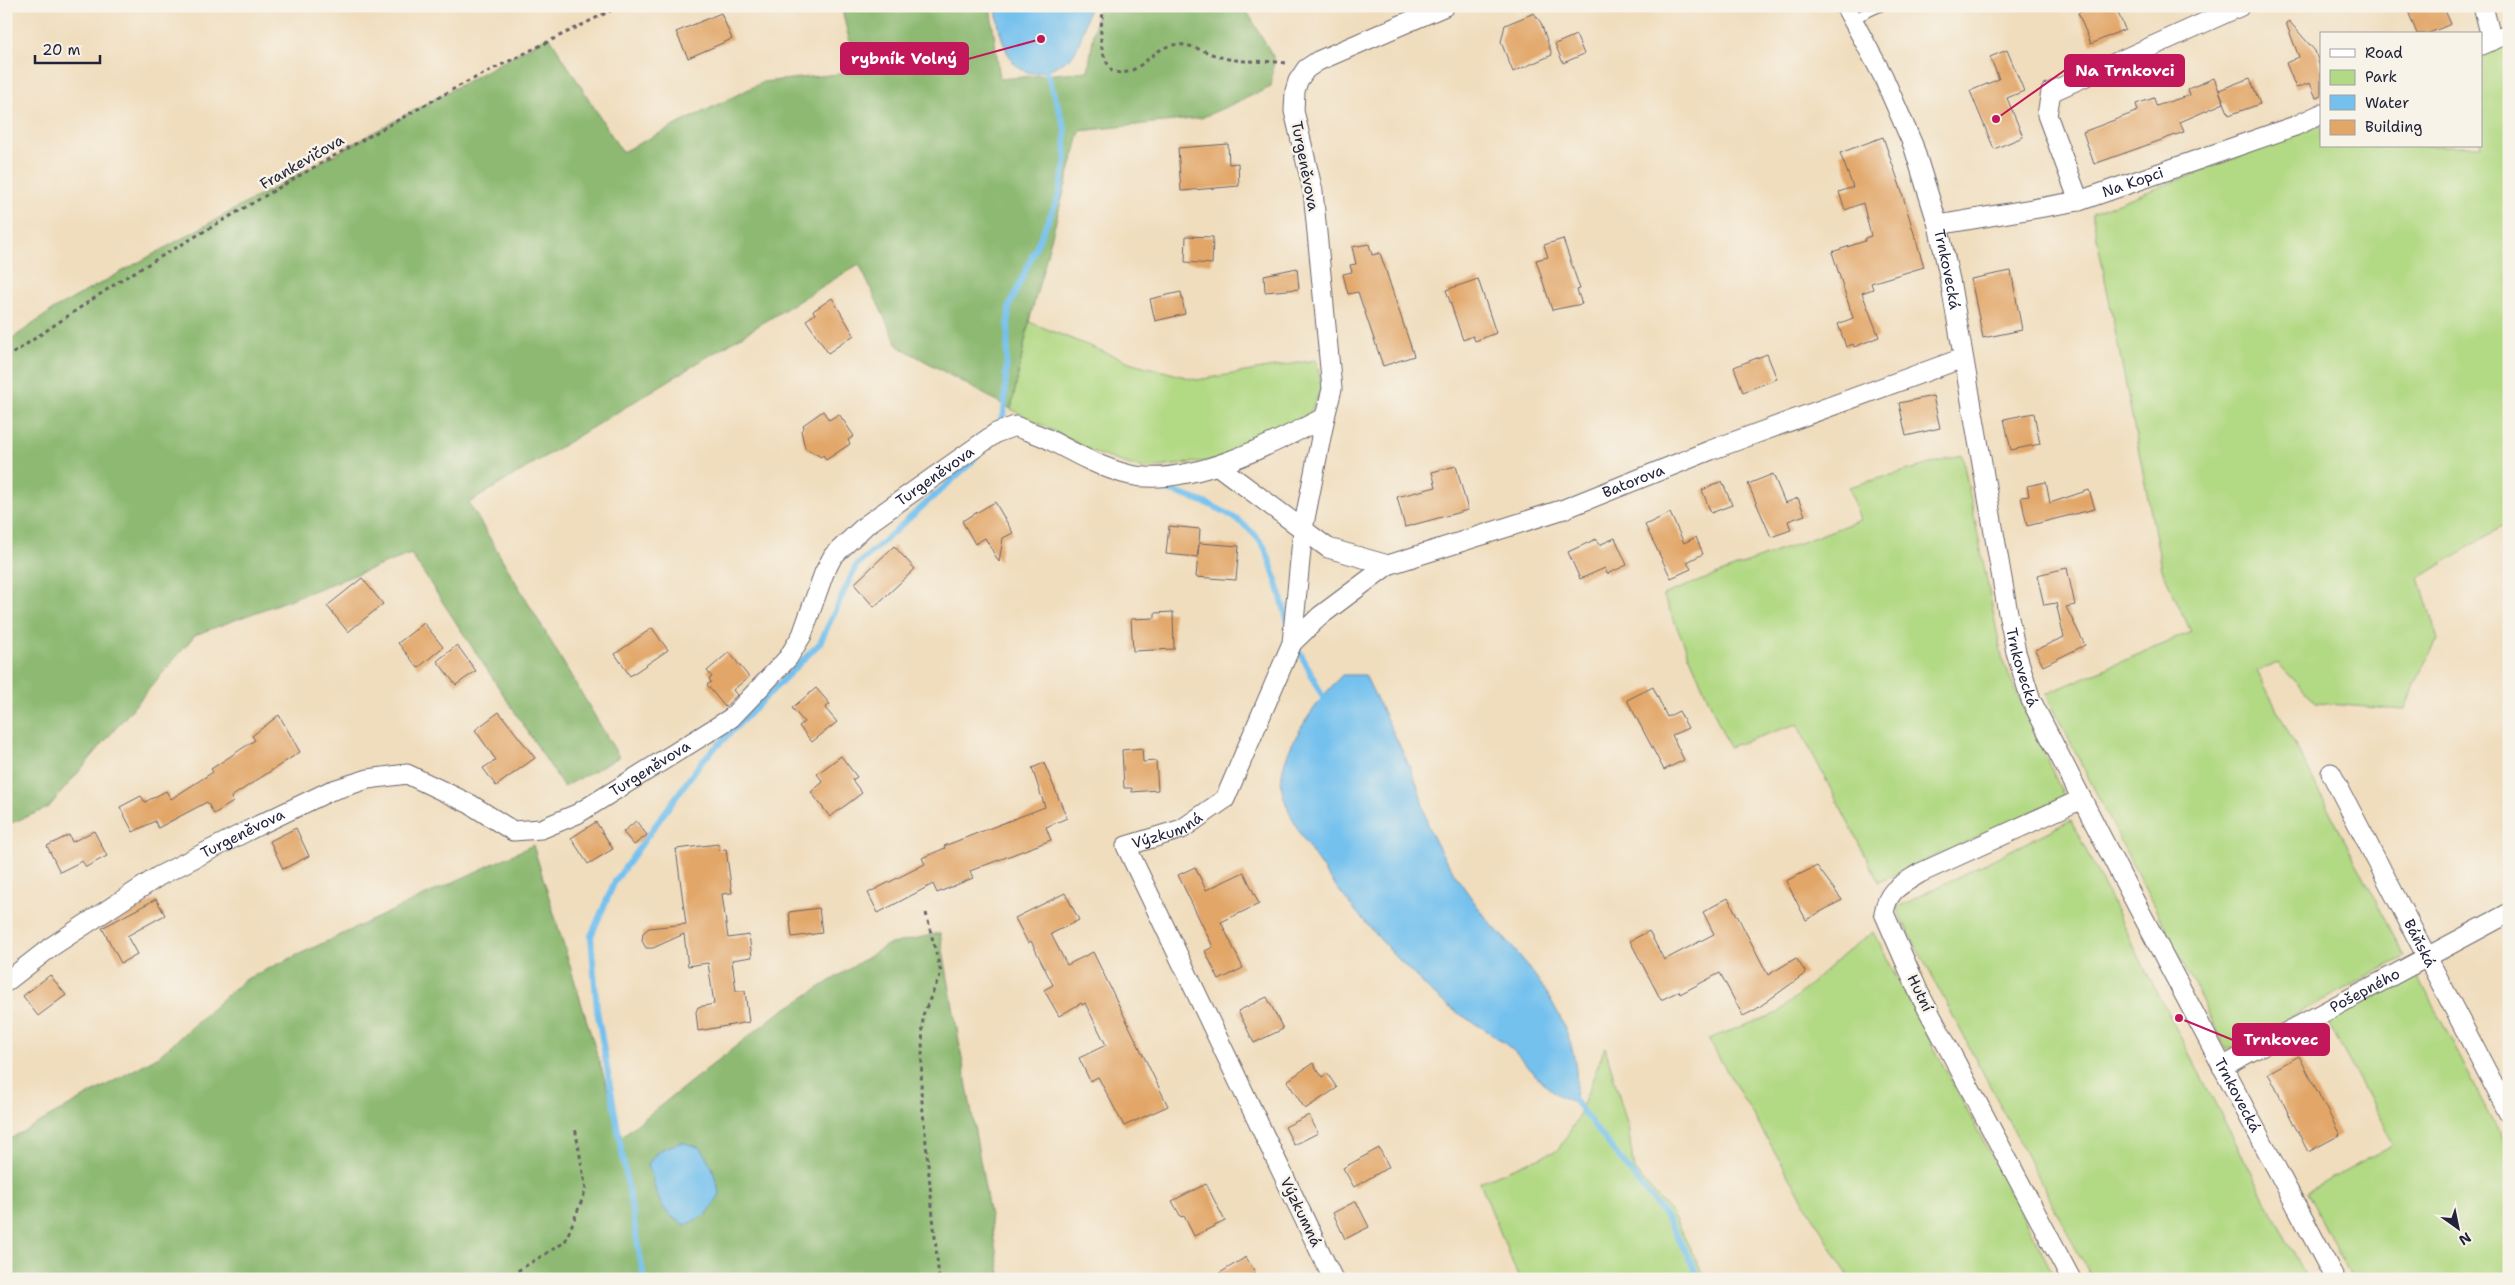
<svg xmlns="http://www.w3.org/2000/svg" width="2515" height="1285" font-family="'Shantell Sans',sans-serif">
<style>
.green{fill:#b2d984;stroke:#6a7e60}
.forest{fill:#8db972;stroke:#586e56;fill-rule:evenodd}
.water{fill:#74c1ee;stroke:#4b7294}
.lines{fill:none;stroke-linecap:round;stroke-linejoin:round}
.stream{stroke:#74c1ee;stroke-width:6}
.building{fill:#e2a667}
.service-casing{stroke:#6a6368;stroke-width:11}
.minor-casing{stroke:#6a6368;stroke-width:21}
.path{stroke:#6a6368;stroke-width:3;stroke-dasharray:4 4;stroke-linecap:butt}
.service{stroke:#fff;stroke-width:9}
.minor{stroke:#fff;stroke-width:19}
.labels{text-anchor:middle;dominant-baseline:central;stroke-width:5;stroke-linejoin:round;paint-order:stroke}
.street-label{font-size:15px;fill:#22223b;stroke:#f7f3e8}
.leader{fill:none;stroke:#c2185b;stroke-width:2}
.callout-dot{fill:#c2185b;stroke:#f7f3e8;stroke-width:2}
.callout{fill:#c2185b;stroke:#c2185b;stroke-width:2}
.callout-label{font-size:16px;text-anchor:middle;font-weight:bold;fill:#fff}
</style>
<rect width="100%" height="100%" fill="#f7f3e8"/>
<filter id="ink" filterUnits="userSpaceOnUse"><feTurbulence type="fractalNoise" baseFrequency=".02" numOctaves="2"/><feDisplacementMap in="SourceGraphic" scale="10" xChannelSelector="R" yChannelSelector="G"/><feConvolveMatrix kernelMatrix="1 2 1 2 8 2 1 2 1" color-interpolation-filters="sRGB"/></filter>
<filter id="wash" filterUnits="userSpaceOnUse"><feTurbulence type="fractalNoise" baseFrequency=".0096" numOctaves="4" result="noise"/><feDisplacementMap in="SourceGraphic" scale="20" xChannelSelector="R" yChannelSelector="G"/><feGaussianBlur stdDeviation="1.12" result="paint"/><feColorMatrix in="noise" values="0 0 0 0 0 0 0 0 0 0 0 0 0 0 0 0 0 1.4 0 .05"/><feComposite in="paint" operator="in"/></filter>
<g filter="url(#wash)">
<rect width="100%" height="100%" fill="#f0ddbd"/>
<!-- green -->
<path class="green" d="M2509,44V522L2419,578L2438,639L2415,682L2405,710L2316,703L2278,663L2257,671L2405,957L2227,1050L2046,694L2191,632L2162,569L2092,213L2321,125V146H2481V56Z
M1029,322L1132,363L1197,380L1316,360L1322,387L1307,419L1215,460L1143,469L1100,455L1011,409Z
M1962,455L2003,662L2064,797L1879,882L1797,724L1729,747L1663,595L1860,520L1849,487Z
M2071,820L2148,975L2307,1279H2092L1896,908Z
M1873,932L2056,1279H1850L1708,1039L1778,1013L1846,952Z
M2417,974L2509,1152V1279H2352L2307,1192L2394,1144L2327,1021Z
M1605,1047L1628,1127L1634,1170L1672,1214L1706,1279H1519L1480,1182L1558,1150L1578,1118Z"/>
<!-- forest -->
<path class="forest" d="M841,6H990L1000,79L1088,71L1098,6H1244L1274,58L1271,87L1201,118L1080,131L1029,322L1011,409L898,346L859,264L469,503L619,757L564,787L411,554L195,635L48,808L6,825V343L54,309L549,36L622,152L763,82L857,72Z
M533,845L622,1136L773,1017L887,945L940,933L1001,1279H6V1141L159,1056L244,980ZM659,1150L655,1185L648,1164Z"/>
<!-- water -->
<path class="water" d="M996,6H1089C1086,19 1080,48 1071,57C1066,61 1059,64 1054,67C1011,91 999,37 996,6Z
M1342,675H1365C1382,711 1402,747 1417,785C1423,801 1425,820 1432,835C1446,863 1465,890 1484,915C1494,929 1508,941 1519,955C1551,994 1586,1050 1574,1102C1567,1099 1557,1096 1551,1090C1534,1076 1521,1055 1503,1042C1484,1027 1461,1017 1443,1002C1396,962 1293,849 1282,789C1276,754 1319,699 1342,675Z
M682,1142L701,1148L712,1167L720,1194L708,1213L686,1225C655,1211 658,1193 648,1164L659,1150Z"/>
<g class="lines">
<!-- stream -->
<path class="stream" d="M995,428L1004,415L1009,307L1059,196L1066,159L1065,128L1044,63
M1147,484C1189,497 1236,507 1263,545C1271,557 1283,605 1288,622
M1295,643L1325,701
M1570,1095L1669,1221L1700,1279
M644,1279L597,1010L591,936L615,881L702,761L820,643L856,566L971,463L977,455"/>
</g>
<g id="blocks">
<!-- building -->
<path class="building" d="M2095,6H2115L2125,29L2091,44L2078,13Z
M2406,6H2443L2451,24L2427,34H2417Z
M721,13L732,39L688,58L676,32Z
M1534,13L1541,23L1552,55L1513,72L1501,42L1505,25Z
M2289,21L2315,51L2321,70V96L2316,98L2310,83L2296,88L2286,63L2299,57L2286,23Z
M1576,35L1584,54L1563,63L1555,44Z
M2007,50L2024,91L2007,98L2023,137L1994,149L1970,91L1999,79L1990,57Z
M2214,78L2224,103L2180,122L2184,132L2094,164L2083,132L2138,111L2136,104L2154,98L2156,106L2190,95L2188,89Z
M2250,78L2260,104L2229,115L2219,90Z
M1883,137L1900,186L1924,267L1871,283L1873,289L1862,293L1879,337L1854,347L1853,344L1846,347L1838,324L1853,318L1832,252L1865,241V238L1871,236L1863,203L1845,210L1839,192L1853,187L1840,153Z
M1228,144L1229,164L1238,163L1239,186L1181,191L1178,148Z
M1186,236L1213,237L1212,264L1185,262Z
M1563,239L1580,289L1577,290L1582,304L1552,310L1536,260L1548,257L1544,245Z
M1369,244L1372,255L1380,253L1414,356L1383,366L1358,292L1348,294L1343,274L1352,272L1350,265L1356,264L1352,247Z
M1297,268L1299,289L1265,292L1264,275Z
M2011,271L2022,330L1983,338L1971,279Z
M1478,279L1496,333L1475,341L1473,336L1463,340L1446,290Z
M1181,292L1185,314L1155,321L1150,299Z
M832,298L854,335L828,353L806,320L815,314L813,311Z
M1767,354L1777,379L1743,392L1734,367Z
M1933,396L1940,428L1906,436L1899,403Z
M823,411L829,420L839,414L854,436L848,440L850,444L826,460L823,455L821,457L805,448L801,431L804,427L803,425Z
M2034,413L2040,444L2011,450L2004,419Z
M1456,466L1468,510L1405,527L1397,497L1436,487L1432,472Z
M1773,474L1785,503L1798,498L1805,515L1788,521L1791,530L1771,537L1748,484Z
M1722,481L1732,505L1711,513L1702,490Z
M2046,482L2050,503L2089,490L2095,509L2027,526L2021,497L2029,496L2027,486Z
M995,502L1013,533L1003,538L999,562L985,538L975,544L962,521Z
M1670,513L1684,543L1696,537L1703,554L1687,562L1691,569L1671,578L1645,525Z
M1169,526L1200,529L1199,543L1239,546L1236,580L1196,577L1199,544L1197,557L1166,554Z
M1615,538L1627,565L1607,574L1605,568L1580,579L1568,552L1596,539L1599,545Z
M894,546L915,569L874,607L854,584Z
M2067,568L2075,605L2066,607L2085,645L2043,666L2035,650L2064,637L2056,603L2044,605L2037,575Z
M362,578L383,604L348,632L327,606Z
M1173,612L1174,649L1133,651L1131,619L1155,618V613Z
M424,623L443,647L418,668L398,643Z
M652,628L668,650L630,676L615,654Z
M457,645L476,671L456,685L437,661Z
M729,652L749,677L733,690L737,695L725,707L707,685L711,682L709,679L712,677L707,671Z
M1653,687L1667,717L1679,711L1688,728L1672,735L1684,760L1664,770L1627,700Z
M816,688L830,704L825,708L837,722L812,742L799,726L804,722L792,708Z
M499,712L535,758L496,786L483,768L496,760L475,730Z
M279,715L300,752L231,797L233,802L214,814L207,802L158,828L155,821L133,832L120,807L141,796L145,802L166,791L171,799L213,772L211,769L255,740L252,736Z
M1142,748L1143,762L1156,761L1158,790L1132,792V788H1124L1122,750Z
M841,756L857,777L852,780L862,793L830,817L811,792L823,782L817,774Z
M1044,763L1067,818L1046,827L1051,840L970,871L973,878L937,893L933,884L878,913L868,893L925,864L922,858L945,848L944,846L1045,807L1032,768Z
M636,821L647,835L634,845L623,832Z
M596,822L613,849L588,864L571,838Z
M296,828L309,856L283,869L270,841Z
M94,831L107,856L86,867L82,861L60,872L47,846L69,835L72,842Z
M718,844L719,850L726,849L732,893L722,894L728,938L749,935L752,957L732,960L736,991H745L749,1022L698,1031L696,1012L698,1007L714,1004L708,963L688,966L684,934L653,948H646L642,941L643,933L649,928L686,924L676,849Z
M1817,866L1842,900L1806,920L1786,881Z
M1195,867L1206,890L1244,872L1259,904L1221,922L1243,968L1219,980L1205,951L1213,947L1178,875Z
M1065,893L1079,920L1051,934L1067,965L1093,952L1168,1106L1124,1126L1098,1077L1090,1081L1079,1058L1106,1045L1085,1003L1082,1005L1081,1003L1059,1016L1044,990L1053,985L1031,941L1028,943L1015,918Z
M1728,898L1768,975L1796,958L1806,973L1755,1010L1743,1016L1720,973L1680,994L1679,991L1661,1000L1630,941L1649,931L1664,960L1714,934L1703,912Z
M156,899L165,915L127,936L137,954L121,963L102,928Z
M819,908L822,933L792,937L789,912Z
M50,975L66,995L38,1016L23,996Z
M1267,997L1283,1029L1254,1043L1238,1011Z
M2299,1056L2340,1135L2308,1152L2268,1073Z
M1313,1063L1322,1077L1327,1073L1337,1088L1305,1109L1287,1081Z
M1309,1115L1318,1133L1294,1145L1285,1127Z
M1379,1148L1389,1167L1354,1187L1343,1168Z
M1206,1184L1225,1221L1194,1236L1184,1216L1181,1217L1172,1201Z
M1356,1201L1369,1227L1345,1239L1333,1213Z
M1246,1257L1255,1272L1244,1279H1210Z"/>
</g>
</g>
<g filter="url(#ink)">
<use href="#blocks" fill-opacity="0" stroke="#6a6368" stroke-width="1"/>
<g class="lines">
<!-- service casing -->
<g class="service-casing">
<path id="service" d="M1853,19L1881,6"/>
</g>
<!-- minor casing -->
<g class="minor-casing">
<g id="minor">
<path id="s1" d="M1845,6L1883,76L1913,145L1938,225L1950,280L2008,613L2016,652L2031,700L2123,879L2335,1279"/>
<path d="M2483,6L2492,41"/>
<path d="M2482,45L2509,33"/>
<path d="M2079,201L2047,115L2051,92L2241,6"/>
<path id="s2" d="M1938,225L2079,201L2295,126L2321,114"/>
<path id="s3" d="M1218,466L1328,548L1388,565L1564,509L1711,450L1963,358"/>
<path d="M1292,643L1320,616L1388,565"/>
<path id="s4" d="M2331,773L2509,1114"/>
<path id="s5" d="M6,982L51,947L159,876L259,825L330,791L368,779L407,774L470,804L513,831L541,829L577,814L731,718L788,658L802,635L824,573L833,556L866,525L996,433L1015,426C1026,431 1039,434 1050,440C1076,454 1101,468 1130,475C1187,488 1275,443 1325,417"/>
<path id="s6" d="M2222,1067L2509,913"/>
<path id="s7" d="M1333,1279L1126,846L1182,829L1225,799L1292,643L1303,529L1325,417L1332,389L1313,191L1294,111L1295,91L1298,81L1306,69L1318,61L1445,6"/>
<path d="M2071,1279L1919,993L1884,913C1888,889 1901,885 1920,873L2082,799"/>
</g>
</g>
<!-- path -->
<path class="path" d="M1104,6C1100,31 1097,49 1112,71C1136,80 1148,52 1169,46C1187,40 1207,54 1224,58C1245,63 1266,60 1286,63
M6,358L121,280L316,166L459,86L620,6
M926,913L941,973L923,1015L921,1091L939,1279
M504,1279L565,1242L586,1190L575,1127"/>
<!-- service -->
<use href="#service" class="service"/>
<!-- minor -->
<use href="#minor" class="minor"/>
</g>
</g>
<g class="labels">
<!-- street labels -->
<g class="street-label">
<text transform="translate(302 162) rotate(-30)">Frankevičova</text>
<text transform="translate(1305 166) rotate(79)">Turgeněvova</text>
<text stroke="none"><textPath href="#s2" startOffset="200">Na Kopci</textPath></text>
<text stroke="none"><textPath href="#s1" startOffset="284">Trnkovecká</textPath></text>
<text stroke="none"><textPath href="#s5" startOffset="1150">Turgeněvova</textPath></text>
<text stroke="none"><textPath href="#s3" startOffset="459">Batorova</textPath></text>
<text stroke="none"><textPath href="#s1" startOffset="689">Trnkovecká</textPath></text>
<text stroke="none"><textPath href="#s5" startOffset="730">Turgeněvova</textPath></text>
<text stroke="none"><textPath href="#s7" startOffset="524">Výzkumná</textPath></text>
<text stroke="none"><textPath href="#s5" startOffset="280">Turgeněvova</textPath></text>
<text stroke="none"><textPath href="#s4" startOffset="192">Báňská</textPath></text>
<text stroke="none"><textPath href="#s6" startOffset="162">Pošepného</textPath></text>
<text transform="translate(1920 993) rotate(64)">Hutní</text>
<text stroke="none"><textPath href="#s1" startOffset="1169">Trnkovecká</textPath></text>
<text transform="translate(1301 1212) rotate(64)">Výzkumná</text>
</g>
</g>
<!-- callouts -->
<path class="leader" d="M1041 39L968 59M1996 119L2065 70M2179 1018L2233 1040"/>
<g class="callout-dot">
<circle cx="1041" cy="39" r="5"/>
<circle cx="1996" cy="119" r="5"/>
<circle cx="2179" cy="1018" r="5"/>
</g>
<g class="callout">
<rect x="841" y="43" width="127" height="31" rx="5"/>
<rect x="2065" y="55" width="119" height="31" rx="5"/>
<rect x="2233" y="1024" width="96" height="31" rx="5"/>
</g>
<g class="callout-label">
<text x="904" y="64">rybník Volný</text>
<text x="2125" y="76">Na Trnkovci</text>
<text x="2281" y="1045">Trnkovec</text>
</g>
<!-- margin -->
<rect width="2515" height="1285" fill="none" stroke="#f7f3e8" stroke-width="25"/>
<!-- legend -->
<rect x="2320" y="32" width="162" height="115" fill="#f7f3e8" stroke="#a29fa3"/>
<rect x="2330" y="49" width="25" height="8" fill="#ffffff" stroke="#a29fa3"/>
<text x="2365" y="58" font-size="15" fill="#22223b">Road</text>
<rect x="2330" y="70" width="25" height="15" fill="#b2d984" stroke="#a29fa3"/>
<text x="2365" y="82" font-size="15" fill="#22223b">Park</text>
<rect x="2330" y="95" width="25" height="15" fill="#74c1ee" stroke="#a29fa3"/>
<text x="2365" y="108" font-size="15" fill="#22223b">Water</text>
<rect x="2330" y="120" width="25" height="15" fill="#e2a667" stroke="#a29fa3"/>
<text x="2365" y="132" font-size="15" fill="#22223b">Building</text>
<!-- north arrow -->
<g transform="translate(2458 1228) rotate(147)" stroke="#f7f3e8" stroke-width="4" paint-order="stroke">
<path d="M0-4L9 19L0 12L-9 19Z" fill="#22223b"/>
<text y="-8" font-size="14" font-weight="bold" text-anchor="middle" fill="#22223b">N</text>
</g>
<!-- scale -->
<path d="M35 55v8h65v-8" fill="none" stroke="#22223b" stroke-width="2.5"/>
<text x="42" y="55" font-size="15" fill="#22223b" stroke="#f7f3e8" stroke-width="4" paint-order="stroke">20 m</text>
</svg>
